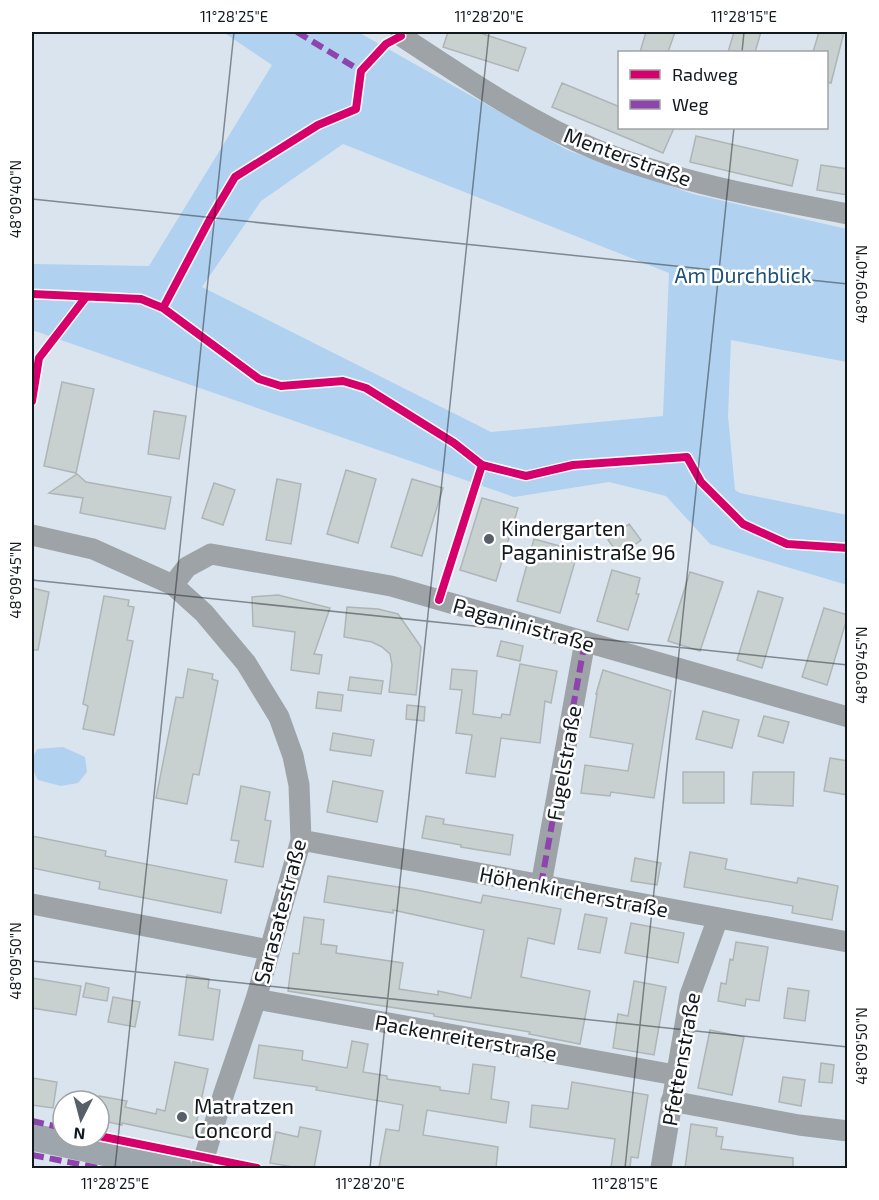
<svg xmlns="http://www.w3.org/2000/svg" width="879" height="1200" font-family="'Exo 2',sans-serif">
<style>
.green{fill:#b0d1ef;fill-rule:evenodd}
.building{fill:#c9d1d0;stroke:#afb5b6;stroke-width:1.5}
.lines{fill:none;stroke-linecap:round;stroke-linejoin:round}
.minor{stroke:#9da3a7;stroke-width:21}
.major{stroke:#9ea6ad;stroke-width:27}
.quiet{stroke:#8e44ad;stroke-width:6;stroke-dasharray:12 6;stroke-linecap:butt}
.cycleway-casing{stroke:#fff;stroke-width:11}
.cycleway{stroke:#d6006c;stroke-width:8}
.ticks{fill:none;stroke:#11181e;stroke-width:1.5;stroke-opacity:0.45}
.poi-dot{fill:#575f67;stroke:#fff;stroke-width:2}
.labels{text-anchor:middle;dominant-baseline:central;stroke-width:5;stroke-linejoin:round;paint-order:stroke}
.street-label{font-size:21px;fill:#11181e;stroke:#fff}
.park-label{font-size:21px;fill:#1d5179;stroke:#fff}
.poi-label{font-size:21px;fill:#11181e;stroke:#fff;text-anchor:start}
.neatline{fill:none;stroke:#11181e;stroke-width:2}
.ticks-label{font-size:15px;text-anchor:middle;fill:#11181e}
</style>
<rect width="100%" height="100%" fill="#d9e4ee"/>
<!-- green -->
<path class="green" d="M223,32H358L567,150L693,194L847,229V362L731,340L728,416L735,490L740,493L847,515V585L710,544L666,496L609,482L514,497L32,330V264L149,266L272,65ZM343,144L669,273L663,416L491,432L202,287L261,201Z
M63,747L85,757L87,772L78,783L61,786L38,780C31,767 30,762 37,749Z"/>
<!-- building -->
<path class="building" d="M448,32H477L526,48L518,71L443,47Z
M646,32H675L668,52H640Z
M734,32H761L755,52H728Z
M819,32H844L831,83L826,82V52H813Z
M562,83L620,107V128H674L663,153L552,107Z
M696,136L798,160L792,186L690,162Z
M821,165L848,169V195L817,190Z
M62,382L94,389L76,473L44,466Z
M154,411L186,416L179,459L148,454Z
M346,470L376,479L358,543L327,534Z
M77,474L86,482L171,497L165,529L80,513L83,498L49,493Z
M277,479L301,484L291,544L266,540Z
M412,479L443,488L422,556L391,547Z
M214,483L235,490L223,525L202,518Z
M482,498L518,508L496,581L460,570Z
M629,524L641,540L620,556L608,540Z
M534,539L578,551L560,613L517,601Z
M612,570L640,578L636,594H639L628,630L597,621Z
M690,572L723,582L700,651L668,641Z
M32,588L49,592L38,650H32Z
M758,591L783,598L762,668L737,660Z
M278,595L330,608L314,654L322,655L319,674L291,670L295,632L253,626L252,597Z
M104,596L129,600L128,606L134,607L127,640L133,641L114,735L83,729L88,706L83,704Z
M347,607L378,609L398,614L421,647L416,695L389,692L392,665L390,654L382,647L372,642L344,637Z
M824,608L848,615L827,685L802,677Z
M501,641L523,646L520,661L497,656Z
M520,664L557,671L551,703L545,701L540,743L501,738L495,777L466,773L472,735L456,733L462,690L450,689L452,669L477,671L473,714L501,718L502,714L510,715Z
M188,669L213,674L212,679L218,681L199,775L193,774L187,804L156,798L176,697L183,698Z
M603,670L671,691L654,798L611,792L610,796L581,793L585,765L628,771L633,744L590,737L597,694H596Z
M350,677L383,681L381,694L348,690Z
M318,692L343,695L341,711L316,708Z
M407,705L425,707L424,721L406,719Z
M703,711L739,720L732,748L696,739Z
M764,716L789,722L783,743L758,736Z
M333,733L374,740L371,756L330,750Z
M830,758L848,761V795L824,791Z
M683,772H724V803H683Z
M753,772H794L793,806L751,804Z
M333,781L383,791L377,822L327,812Z
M241,786L270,792L265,820L271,821L263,867L235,862L239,841L231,840Z
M426,816L444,819L443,824L513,835L510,855L461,847V845L422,838Z
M32,836L106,851L105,856L227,880L221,913L99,889L100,882L32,868Z
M690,852L727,859L725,869L797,883L798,878L838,886L832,920L792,913L793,906L684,887Z
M635,858L661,863L657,885L631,881Z
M328,876L417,890L481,903L483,895L561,909L554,944L528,938L521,977L590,991L580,1044L529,1034L530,1032L434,1016V1014L288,991L293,953L299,954L304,917L324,920L321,944L337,946L336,953L403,963L399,989L438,995V991L471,998L484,930L393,910V913L324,902Z
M585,914L607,918L600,953L578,949Z
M631,923L684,933L678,963L625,953Z
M736,942L768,947L759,1001L746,999L745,1006L718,1001L721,983L726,984L730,959L733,960Z
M187,975L209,979L208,988L220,990L213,1040L179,1035Z
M32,978L81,986L76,1015L32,1008Z
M634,981L666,987L654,1055L613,1048L618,1014L628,1016Z
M86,983L109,988L107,1001L83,997Z
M788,988L809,991L805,1021L784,1018Z
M113,997L140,1002L135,1027L108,1022Z
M710,1030L744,1037L732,1095L698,1088Z
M352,1041L368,1044L363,1072L387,1076V1079L440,1087V1090L469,1094L473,1064L495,1067L491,1099L509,1102L506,1123L427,1110L423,1135L498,1147L496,1168H379L386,1129L399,1131L403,1105L316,1090L317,1087L254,1078L259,1045L303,1051L302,1060L347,1068Z
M175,1062L208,1069L193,1138L122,1123V1125L99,1120V1096L127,1101L125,1107L156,1114L157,1109L165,1111Z
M821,1063L834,1065L832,1083L819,1082Z
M783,1077L805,1080L801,1106L779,1102Z
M32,1078L57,1082L53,1108L32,1105Z
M572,1082L648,1095L638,1158L631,1157L630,1168H611L615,1139L530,1127L532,1105L568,1109Z
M691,1124L717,1128L716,1136L723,1137L721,1149L793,1158V1168H685Z
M300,1127L321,1131L314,1168H299L270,1163L276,1132L298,1137Z"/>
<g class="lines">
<!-- minor -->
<path class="minor" d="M402,32L401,36C464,77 527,121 597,150C676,182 764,198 848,214
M32,535L93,549L173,585L204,613L246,663L279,717L293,756L299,785L301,840L256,999L223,1096L201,1168
M173,585L187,567L211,554L391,586L848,717
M301,840L848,942
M541,885L585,641
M32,904L269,950
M256,999L675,1075
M671,1101L799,1125L848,1131
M661,1168L690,995L718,918"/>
<!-- major -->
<path class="major" d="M32,1137L179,1168"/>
<!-- quiet -->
<path class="quiet" d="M297,32L361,71
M541,885L585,641
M32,1121L63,1128
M32,1155L99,1168"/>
<!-- cycleway casing -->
<g class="cycleway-casing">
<path id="cycleway" d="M32,294L141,299L163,308L259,379L281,386L343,381L366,388L454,443L482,465L526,476L573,465L687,457L701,482L743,524L787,544L848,548
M163,308L210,219L235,177L318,125L356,109L361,71L386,44L401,36
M32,401L39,358L86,297
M439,600L482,465
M99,1136L257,1168"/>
</g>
<!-- cycleway -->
<use href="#cycleway" class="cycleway"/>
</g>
<!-- ticks -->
<path class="ticks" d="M742,52L744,32M32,199L848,284M32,580L848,665M32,961L848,1047M115,1168L234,32M370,1168L489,32M625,1168L734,128"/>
<!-- markers -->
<g class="poi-dot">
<circle cx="489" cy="539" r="6"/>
<circle cx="182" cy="1117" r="6"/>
</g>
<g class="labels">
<!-- street labels -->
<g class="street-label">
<text transform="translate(628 156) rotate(20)">Menterstraße</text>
<text transform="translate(524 624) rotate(16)">Paganinistraße</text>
<text transform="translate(563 763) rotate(-80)">Fugelstraße</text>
<text transform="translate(574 891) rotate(11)">Höhenkircherstraße</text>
<text transform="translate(279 911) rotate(-75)">Sarasatestraße</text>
<text transform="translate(466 1037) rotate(10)">Packenreiterstraße</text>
<text transform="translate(680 1059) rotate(-80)">Pfettenstraße</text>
</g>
<!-- park labels -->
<g class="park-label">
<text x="743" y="274">Am Durchblick</text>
</g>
<!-- poi labels -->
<g class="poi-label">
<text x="501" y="527">Kindergarten<tspan x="501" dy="24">Paganinistraße 96</tspan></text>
<text x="194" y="1105">Matratzen<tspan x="194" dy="24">Concord</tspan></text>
</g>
</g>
<!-- border -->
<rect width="879" height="1200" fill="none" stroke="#ffffff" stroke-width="66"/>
<!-- legend -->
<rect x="618" y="51" width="210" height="78" fill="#ffffff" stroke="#a0a3a5" stroke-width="1.5"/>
<rect x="630" y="70" width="30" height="9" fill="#d6006c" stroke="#a0a3a5" stroke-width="1.5"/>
<text x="672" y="81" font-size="18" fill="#11181e">Radweg</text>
<rect x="630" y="100" width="30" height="9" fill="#8e44ad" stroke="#a0a3a5" stroke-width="1.5"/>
<text x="672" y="111" font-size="18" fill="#11181e">Weg</text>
<!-- north arrow -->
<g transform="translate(81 1119) rotate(186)"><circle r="28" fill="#ffffff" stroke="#a0a3a5" stroke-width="1.5"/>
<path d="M0-4.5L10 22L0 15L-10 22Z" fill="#575f67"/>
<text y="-9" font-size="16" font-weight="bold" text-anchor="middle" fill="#11181e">N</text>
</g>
<rect x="33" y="33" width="813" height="1134" class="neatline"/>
<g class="ticks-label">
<text x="234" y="22">11°28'25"E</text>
<text x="489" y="22">11°28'20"E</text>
<text x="744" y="22">11°28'15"E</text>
<text transform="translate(16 199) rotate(-90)" y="5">48°09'40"N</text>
<text transform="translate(862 284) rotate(-90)" y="5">48°09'40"N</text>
<text transform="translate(16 580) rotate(-90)" y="5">48°09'45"N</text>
<text transform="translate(862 665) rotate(-90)" y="5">48°09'45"N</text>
<text transform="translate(16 961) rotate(-90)" y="5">48°09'50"N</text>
<text transform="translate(862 1046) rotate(-90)" y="5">48°09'50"N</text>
<text x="115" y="1189">11°28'25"E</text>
<text x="370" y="1189">11°28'20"E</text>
<text x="625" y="1189">11°28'15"E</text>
</g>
</svg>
